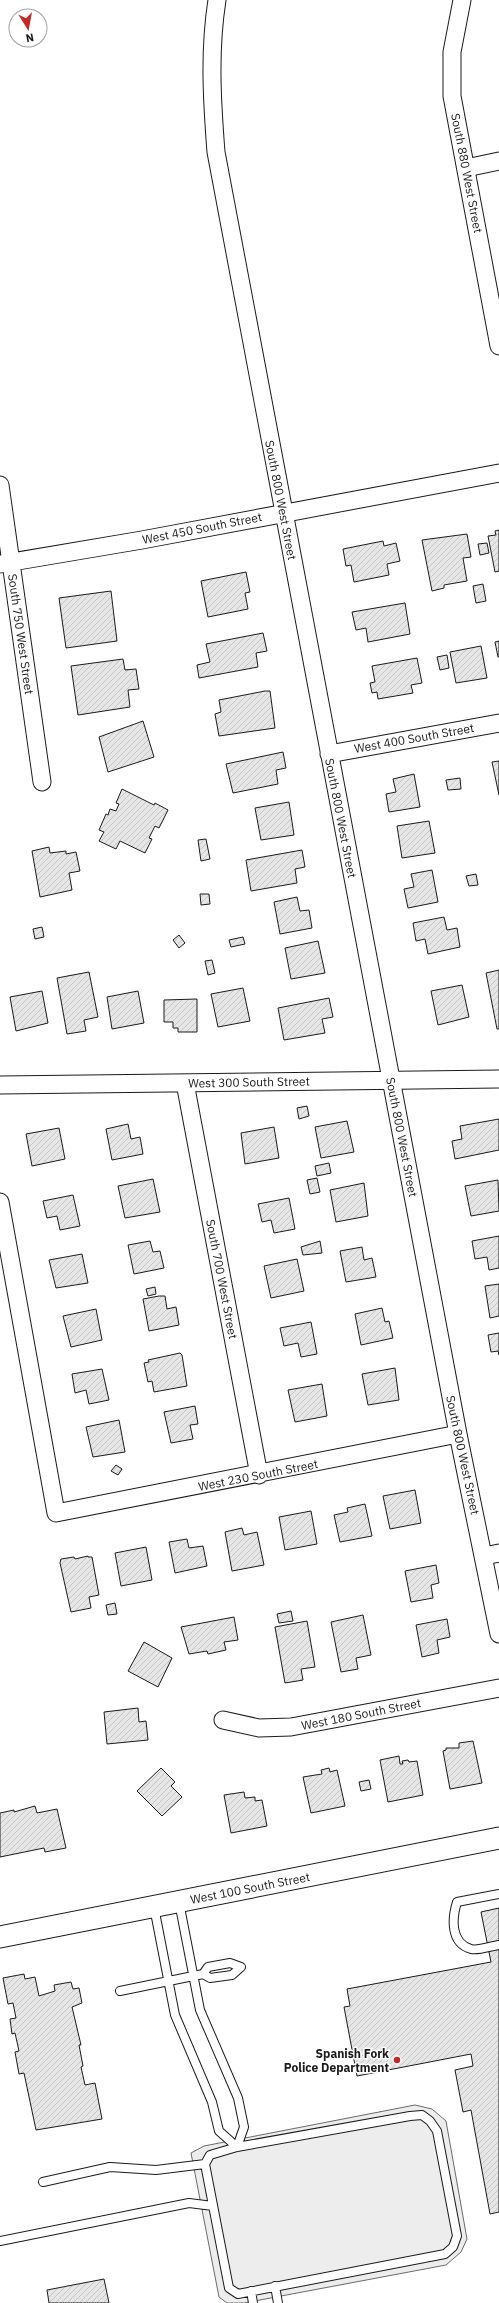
<svg xmlns="http://www.w3.org/2000/svg" width="499" height="2303" font-family="'IBM Plex Sans',sans-serif">
<style>
.pitch{fill:#ededed;stroke:#6a6a6a}
.building{fill:url(#building-hatch);stroke:#1a1a1a}
.lines{fill:none;stroke-linecap:round;stroke-linejoin:round}
.service-casing{stroke:#1a1a1a;stroke-width:10}
.minor-casing{stroke:#1a1a1a;stroke-width:19}
.tertiary-casing{stroke:#1a1a1a;stroke-width:23}
.service{stroke:#fff;stroke-width:8}
.minor{stroke:#fff;stroke-width:17}
.tertiary{stroke:#fff;stroke-width:21}
.poi-dot{fill:#c62828;stroke:#fff;stroke-width:1.5}
.labels{text-anchor:middle;dominant-baseline:central;stroke-width:3;stroke-linejoin:round;paint-order:stroke}
.street-label{font-size:12px;fill:#1a1a1a;stroke:#fff}
.poi-label{font-size:12px;font-weight:bold;fill:#1a1a1a;stroke:#fff;text-anchor:end}
</style>
<defs>
<pattern id="building-hatch" width="6" height="6" patternUnits="userSpaceOnUse"><rect width="6" height="6" fill="#e6e6e6"/><path d="M-1 1l2-2M0 6l6-6M5 7l2-2" fill="none" stroke="#c5c5c5"/></pattern>
</defs>
<rect width="100%" height="100%" fill="#fff"/>
<!-- pitch -->
<path class="pitch" d="M415,2105L432,2109L446,2121L467,2239L461,2252L446,2265L244,2303H227L219,2297L191,2153L204,2146Z"/>
<!-- building -->
<path class="building" d="M499,530V571L495,572L488,536L496,535L495,531Z
M467,534L471,557L463,558L467,581L444,585V588L432,591L422,540Z
M383,541L384,546L396,543L400,561L387,564L389,575L354,582L351,565L346,566L343,549Z
M487,543L489,553L480,555L478,544Z
M246,572L250,592L245,593L248,609L208,617L201,581Z
M483,584L486,601L476,603L473,586Z
M111,591L117,641L66,648L59,598Z
M405,603L410,634L368,642L366,628L356,630L352,612Z
M263,633L267,651L256,653L258,667L199,678L197,665L210,662L206,644Z
M499,641V657H498L495,642Z
M481,646L487,678L456,683L450,652Z
M447,655L449,668L440,670L437,657Z
M417,658L422,683L411,685L413,693L378,699L377,692L372,693L370,683L375,682L372,666Z
M123,659L125,670L136,669L139,689L128,690L130,707L78,715L71,666Z
M265,691H270L275,728L219,736L215,714L221,712L219,700Z
M143,721L154,757L108,772L99,737Z
M283,752L286,768L276,770L278,784L233,793L226,764Z
M499,761V795L492,762Z
M414,774L420,807L389,812L386,794L396,792L393,779Z
M460,778L461,789L448,790L446,780Z
M122,789L154,805L155,803L168,810L159,828L155,826L149,838L152,839L145,853L120,841L116,849L99,841L104,832L99,830L106,814L108,815L110,809L116,811L119,804L116,803Z
M289,802L294,835L261,840L255,808Z
M429,821L435,853L402,858L397,826Z
M206,839L210,859L201,861L198,840Z
M49,847L50,853L66,851V854L76,852L80,871L69,873L72,890L40,897L32,851Z
M302,850L305,867L295,869L297,883L251,891L246,860Z
M432,870L438,902L408,908L404,889L414,887L411,874Z
M476,874L478,885L469,886L466,876Z
M200,894H209L210,904L201,905Z
M297,897L300,911L309,910L312,928L280,934L274,902Z
M444,917L447,930L457,928L460,947L428,954L425,939L416,941L413,923Z
M42,927L44,937L35,939L33,929Z
M179,935L185,943L179,948L173,940Z
M243,937L245,944L231,947L229,940Z
M318,941L325,973L291,979L285,948Z
M212,960L215,973L208,975L205,961Z
M499,970V1029H497L486,973Z
M89,972L98,1017L84,1020L86,1031L67,1034L57,978Z
M462,985L469,1017L438,1025L431,991Z
M243,988L250,1021L218,1027L211,994Z
M42,991L48,1023L16,1031L10,997Z
M138,991L144,1023L112,1029L107,997Z
M329,998L333,1017L322,1019L325,1033L284,1040L278,1008Z
M197,999V1032H178V1028H173V1022H164V1000Z
M307,1106L309,1116L299,1119L297,1108Z
M499,1119V1150L455,1159L452,1141L462,1139L460,1126Z
M347,1121L354,1152L321,1158L315,1127Z
M128,1124L131,1139L140,1137L143,1154L112,1160L106,1129Z
M274,1127L279,1158L245,1164L241,1133Z
M59,1128L65,1159L32,1166L26,1134Z
M329,1163L331,1173L317,1176L315,1166Z
M317,1178L320,1192L310,1194L307,1180Z
M153,1179L160,1212L125,1218L118,1186Z
M498,1180L499,1211L471,1216L465,1186Z
M364,1183L368,1216L336,1222L330,1190Z
M73,1195L80,1226L60,1230L57,1216L47,1218L43,1201Z
M289,1198L295,1229L274,1233L271,1220L262,1222L258,1204Z
M499,1236V1268L489,1270L487,1257L475,1259L472,1241Z
M150,1241L153,1252L160,1251L164,1268L134,1274L128,1245Z
M320,1241L322,1253L303,1255L301,1247Z
M362,1247L364,1260L372,1258L376,1277L346,1282L340,1251Z
M82,1254L88,1283L56,1288L49,1260Z
M297,1259L304,1291L271,1298L264,1266Z
M499,1284V1316L490,1318L485,1286Z
M155,1287L156,1294L148,1296L146,1289Z
M159,1296H165L167,1309L176,1307L179,1325L149,1331L143,1299Z
M382,1308L385,1322L389,1321L393,1338L361,1345L355,1314Z
M96,1309L102,1340L71,1347L63,1316Z
M311,1322L317,1354L301,1357L298,1343L284,1346L280,1328Z
M499,1333V1355L498,1351L491,1352L488,1335Z
M180,1353L182,1355L187,1386L154,1392L152,1381L148,1382L144,1363L149,1362L148,1360Z
M395,1368L399,1400L368,1405L362,1374Z
M102,1369L109,1400L89,1404L86,1390L75,1393L72,1374Z
M322,1384L327,1416L295,1422L288,1390Z
M195,1406L198,1424L190,1425L193,1439L171,1443L164,1412Z
M119,1420L125,1452L93,1457L86,1427Z
M116,1465L122,1469L118,1475L111,1471Z
M415,1490L421,1523L390,1529L383,1496Z
M365,1504L372,1536L340,1542L334,1515L348,1512L347,1508Z
M311,1511L317,1544L285,1550L279,1517Z
M242,1528L244,1535L257,1532L264,1565L232,1571L225,1532Z
M187,1539L189,1548L203,1546L207,1566L175,1573L169,1542Z
M146,1547L152,1580L121,1586L115,1553Z
M88,1556V1557H92L99,1595L89,1597L91,1608L71,1612L60,1563L61,1559L74,1557L75,1559Z
M436,1565L439,1583L431,1585L433,1598L411,1602L405,1571Z
M115,1603L117,1614L108,1615L106,1605Z
M291,1611L293,1621L279,1623L277,1614Z
M363,1615L371,1655L356,1658L358,1669L341,1672L331,1622Z
M234,1617L238,1640L224,1642L226,1650L208,1654L207,1651L189,1654L181,1627Z
M447,1619L450,1637L437,1640L439,1653L422,1657L416,1625Z
M307,1621L315,1667L301,1669L303,1680L285,1683L275,1627Z
M144,1642L172,1658L158,1687L128,1671Z
M138,1708L139,1722L146,1721L148,1740L107,1744L104,1712Z
M473,1741L482,1783L450,1789L443,1751L446,1750V1748H459V1743Z
M399,1756L400,1764H403L402,1761L408,1760L409,1762L417,1761L423,1795L388,1802L380,1760Z
M161,1768L175,1782L171,1786L182,1797L162,1816L137,1791Z
M329,1768L330,1772L337,1770L345,1806L311,1813L303,1777L322,1774L321,1770Z
M369,1780L371,1789L361,1791L359,1782Z
M244,1792L245,1798L255,1797V1801L262,1800L267,1826L231,1833L224,1795Z
M35,1806L37,1813L57,1809L66,1848L45,1852L44,1848L0,1857V1813L14,1810V1812Z
M499,1908V2212L490,2214L471,2110L463,2112L455,2070L473,2066L471,2054L357,2076L344,2007L350,2006L347,1989L491,1962L481,1912Z
M24,1974L25,1979L35,1977L39,1996L55,1991L54,1985L71,1982L73,1989L79,1988L82,2003L72,2007L81,2045H79L83,2066L81,2067L85,2085L95,2083L102,2119L36,2130L24,2073L19,2074L15,2052L19,2051L15,2033L12,2034L10,2019L16,2018L13,2003L8,2004L3,1978Z
M104,2279L109,2303H49L47,2290Z"/>
<g class="lines">
<!-- service casing -->
<g class="service-casing">
<path id="service" d="M499,1894L457,1902C452,1918 450,1943 471,1949C478,1951 491,1946 499,1945
M154,1907L175,2015L212,2102L219,2131L237,2147L244,2127L238,2098L200,2010L179,1902
M230,1963L241,1967L232,1975L210,1978L203,1974L208,1967Z
M120,1991L203,1974
M422,2115L430,2121L437,2131L457,2236L453,2247L445,2254L238,2294L229,2288L205,2164L210,2155L237,2147L410,2116Z
M43,2182L110,2167L156,2170L205,2164
M0,2241L189,2203L213,2206
M275,2286L278,2303
M251,2291L253,2303"/>
</g>
<!-- minor casing -->
<g class="minor-casing">
<path id="minor" d="M217,0C209,51 212,101 216,152L458,1434L499,1634
M462,0L452,52V96L499,346
M466,168L499,161
M0,485L42,782
M0,564L142,540L499,473
M329,754L499,723
M185,1083L259,1475
M0,1085L499,1079
M0,1202L56,1513L458,1434
M484,1556L499,1553
M223,1720L259,1728L291,1727L499,1688"/>
</g>
<!-- tertiary casing -->
<g class="tertiary-casing">
<path id="tertiary" d="M0,1937L499,1838"/>
</g>
<!-- service -->
<use href="#service" class="service"/>
<!-- minor -->
<use href="#minor" class="minor"/>
<!-- tertiary -->
<use href="#tertiary" class="tertiary"/>
</g>
<!-- markers -->
<circle class="poi-dot" cx="397" cy="2060" r="4"/>
<g class="labels">
<!-- street labels -->
<g class="street-label">
<text transform="translate(467 173) rotate(79)">South 880 West Street</text>
<text transform="translate(281 500) rotate(79)">South 800 West Street</text>
<text transform="translate(202 528) rotate(-11)">West 450 South Street</text>
<text transform="translate(21 634) rotate(82)">South 750 West Street</text>
<text transform="translate(414 738) rotate(-10)">West 400 South Street</text>
<text transform="translate(341 818) rotate(79)">South 800 West Street</text>
<text transform="translate(249 1082) rotate(-1)">West 300 South Street</text>
<text transform="translate(402 1137) rotate(79)">South 800 West Street</text>
<text transform="translate(222 1279) rotate(79)">South 700 West Street</text>
<text transform="translate(463 1455) rotate(78)">South 800 West Street</text>
<text transform="translate(258 1475) rotate(-11)">West 230 South Street</text>
<text transform="translate(361 1714) rotate(-11)">West 180 South Street</text>
<text transform="translate(250 1888) rotate(-11)">West 100 South Street</text>
</g>
<!-- poi labels -->
<g class="poi-label">
<text x="389" y="2053">Spanish Fork<tspan x="389" dy="14">Police Department</tspan></text>
</g>
</g>
<!-- north arrow -->
<g transform="translate(28 28) rotate(169)"><circle r="19" fill="#ffffff" stroke="#a3a3a3"/>
<path d="M0-3L7 15L0 10L-7 15Z" fill="#c62828"/>
<text y="-6" font-size="11" font-weight="bold" text-anchor="middle" fill="#1a1a1a">N</text>
</g>
</svg>
